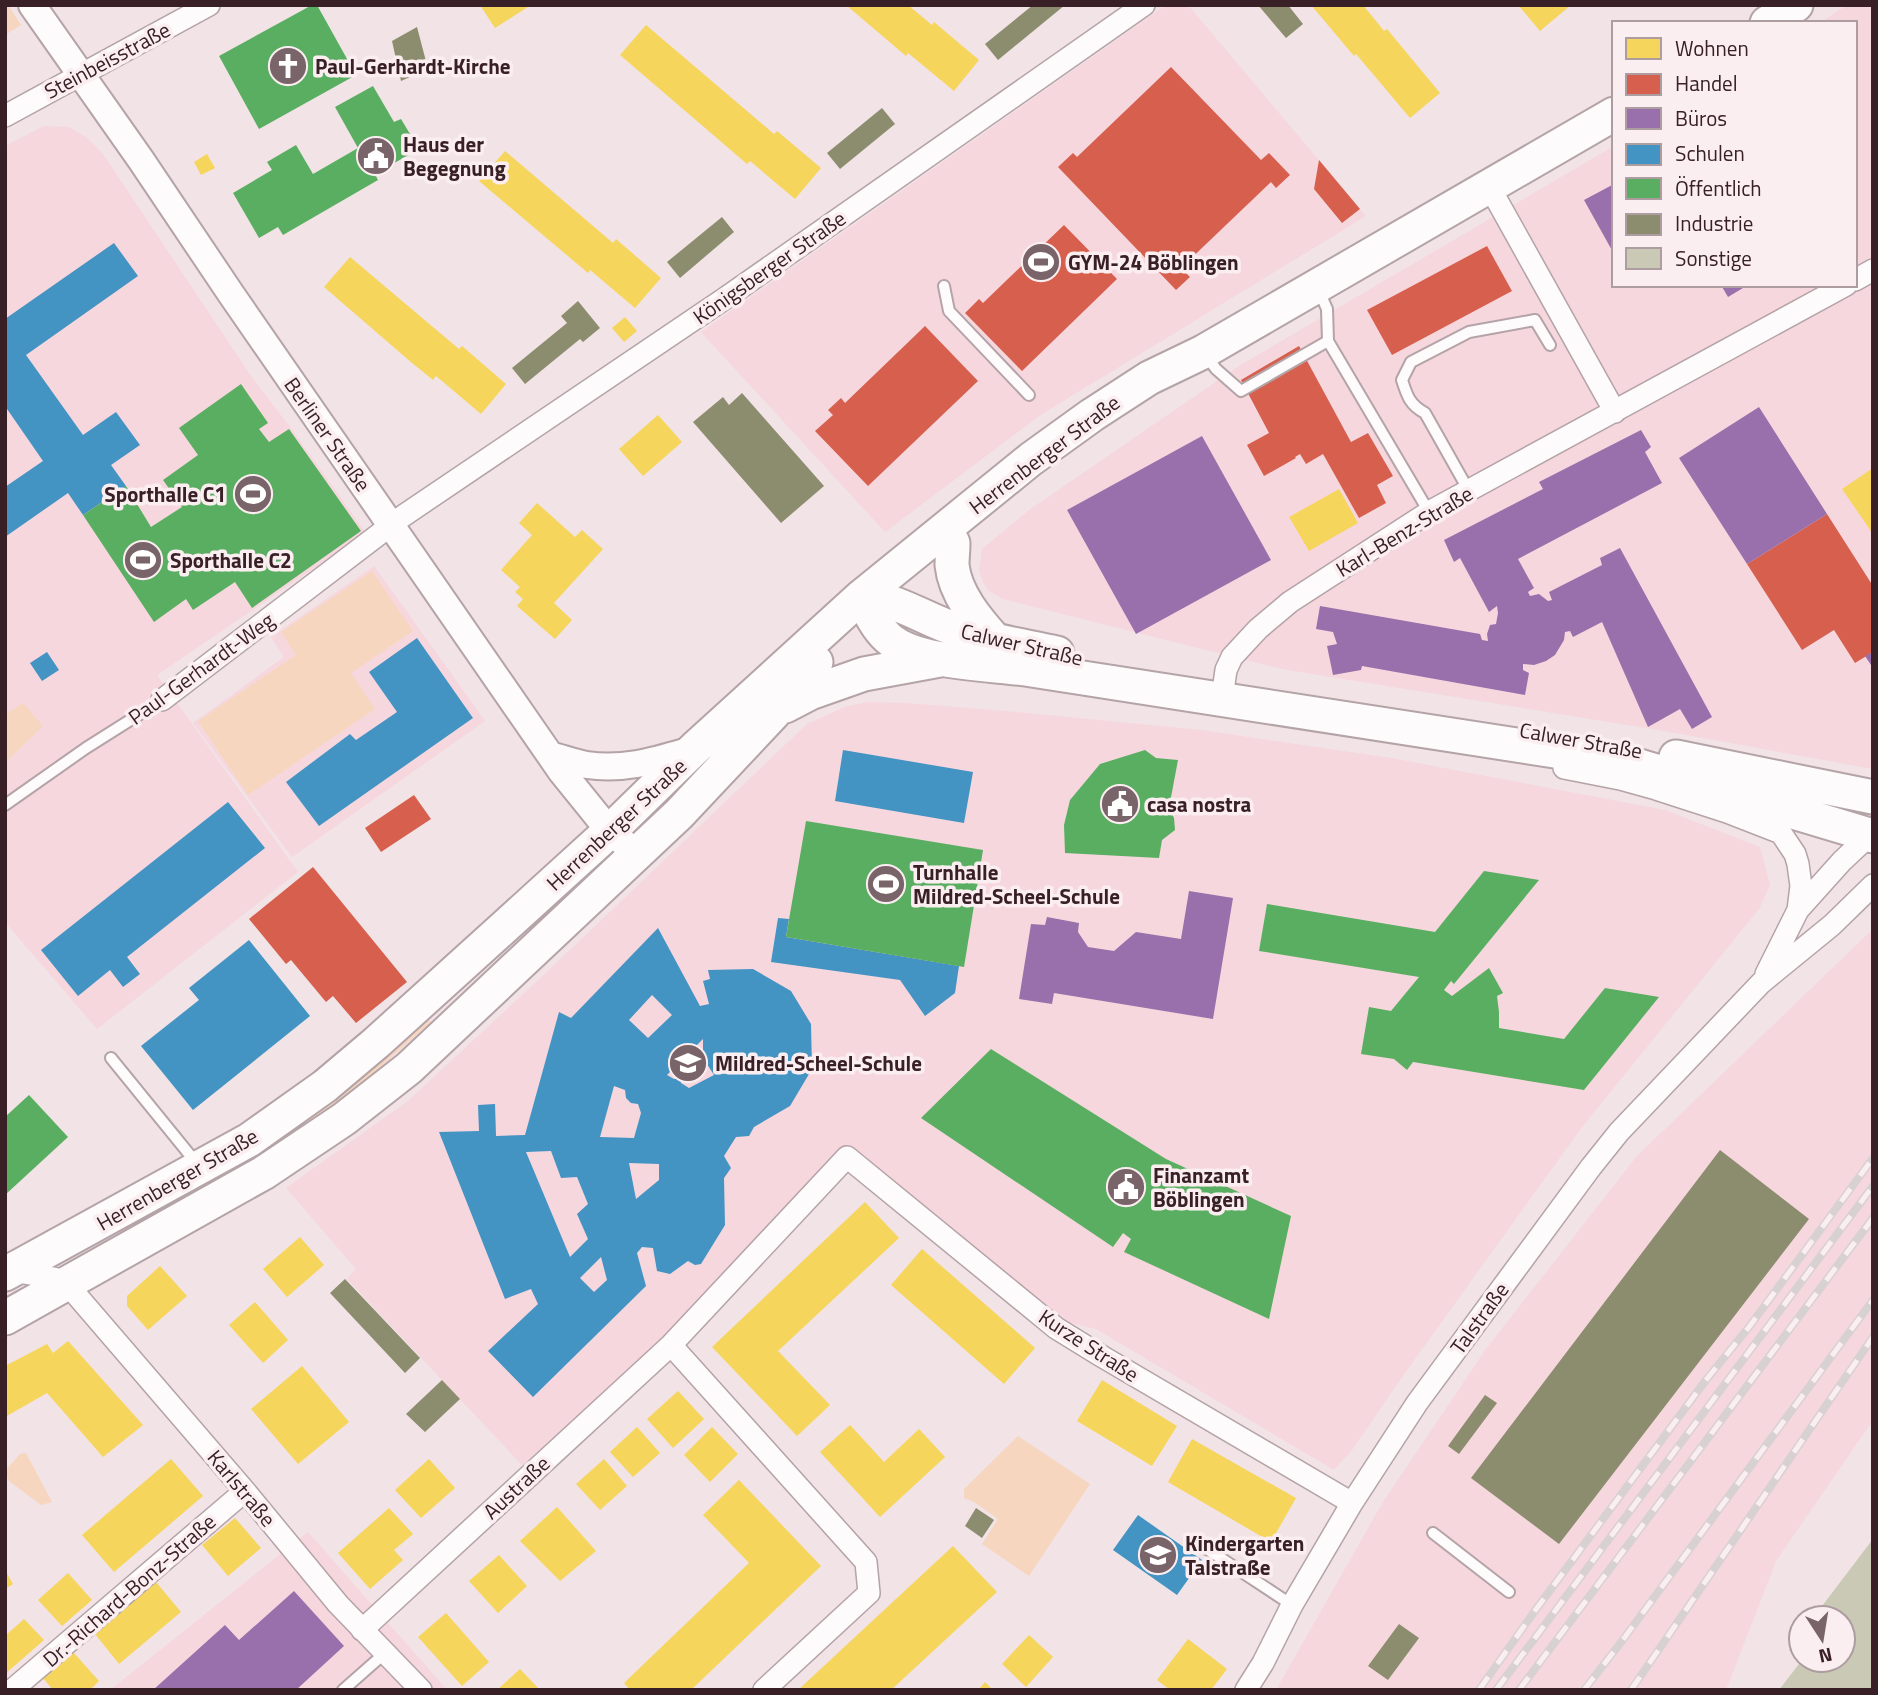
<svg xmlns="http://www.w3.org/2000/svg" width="1878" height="1695" font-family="'Titillium Web',sans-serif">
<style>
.built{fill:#f6d7de}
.green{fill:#f7d6bf}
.homes{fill:#f6d55c}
.shops{fill:#d6604d}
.offices{fill:#9970ab}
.schools{fill:#4393c3;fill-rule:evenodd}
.public{fill:#5aae61}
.industry{fill:#8c8c6e}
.building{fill:#c9c9b6}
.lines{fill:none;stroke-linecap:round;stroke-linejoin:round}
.service-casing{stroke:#b4a3a7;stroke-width:14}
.minor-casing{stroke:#b4a3a7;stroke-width:24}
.tertiary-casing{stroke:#b4a3a7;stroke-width:30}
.primary-casing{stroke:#b4a3a7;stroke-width:37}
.service{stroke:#fdfbfb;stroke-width:10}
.minor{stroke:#fdfbfb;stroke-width:21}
.tertiary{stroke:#fdfbfb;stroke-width:26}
.primary{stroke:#fdfbfb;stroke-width:33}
.rail-casing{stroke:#d7d1d2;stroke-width:8}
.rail{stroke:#fbeef1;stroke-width:5;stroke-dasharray:16;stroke-linecap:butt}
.labels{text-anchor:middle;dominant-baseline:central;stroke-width:7;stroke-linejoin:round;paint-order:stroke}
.street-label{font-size:21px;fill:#382026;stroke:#fbeef1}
.poi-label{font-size:21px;font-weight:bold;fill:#382026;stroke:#fbeef1;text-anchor:start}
</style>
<rect width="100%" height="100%" fill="#f1e3e6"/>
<!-- built -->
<path class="built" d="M1166,5H1188L1366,216L1042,414L885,532L701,332Z
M1847,5H1873V769L1664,731L1282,669L1003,599L988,590L983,582L979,571L982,549L1029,510L1239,366L1614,146V285H1855V23H1820Z
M44,126L69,127L87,138L103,154L251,376L290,427L366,533L157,675L298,872L97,1029L5,922V146Z
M374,566L485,721L292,857L193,723L284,657L271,637Z
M868,702L905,703L1006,711L1201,730L1391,758L1665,810L1760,847L1770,885L1759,909L1582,1127L1407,1370L1352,1450L1334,1470L1096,1329L1063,1321L847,1147L665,1339L522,1465L347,1279L356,1269L286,1188L408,1101L551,968L807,724L847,706Z
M1873,929V1420L1776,1561L1726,1690H1276L1383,1502L1486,1349L1637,1156Z
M308,1532L447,1690H110Z"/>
<!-- green -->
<path class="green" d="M5,5H8L21,25L5,35Z
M372,571L413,631L351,673L375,709L248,795L198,721L296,655L281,632Z
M23,703L43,726L5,763V715Z
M425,1017L431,1022C392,1056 354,1092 312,1123C253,1166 186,1199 122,1235L118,1228Z
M1018,1436L1090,1484L1029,1576L982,1544L998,1519L974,1502L964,1498V1489Z
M26,1453L52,1502L41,1505L9,1481L5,1471L20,1454Z"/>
<!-- homes -->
<path class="homes" d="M480,5H531L495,28Z
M846,5H908L932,25L934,22L979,60L954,91L908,53L906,56Z
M1311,5H1363L1384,31L1387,29L1440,93L1410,118L1356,54L1354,56Z
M1518,5H1571L1540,31Z
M646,25L774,134L777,131L821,168L795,199L750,161L747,164L620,55Z
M505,151L613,243L616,239L661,278L635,308L590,270L588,273L479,181Z
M207,154L215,168L201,175L194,162Z
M350,257L459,349L462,346L506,384L481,414L436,376L433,380L412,363L324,287Z
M625,317L637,331L624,342L612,328Z
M658,415L682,442L643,476L619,449Z
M1873,468V534L1842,489Z
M1339,489L1358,523L1309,551L1289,517Z
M537,503L575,537L582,530L603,549L554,603L572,620L555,639L517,606L523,599L515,592L520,587L501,570L532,535L519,523Z
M865,1202L899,1238L778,1351L830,1405L797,1436L712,1347Z
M300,1237L324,1265L287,1297L263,1269Z
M922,1249L1035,1348L1004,1384L891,1285Z
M160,1266L187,1296L148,1330L127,1306V1296Z
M255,1302L288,1340L263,1363L229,1325Z
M68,1341L143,1425L103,1457L47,1393L5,1417V1366L47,1344L53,1353Z
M302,1366L349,1422L298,1464L251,1409Z
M1102,1380L1177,1426L1152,1466L1077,1421Z
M678,1391L704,1419L673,1448L647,1419Z
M850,1425L884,1462L919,1429L945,1457L880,1517L820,1452Z
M637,1427L660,1453L633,1477L610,1452Z
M712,1427L738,1454L710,1482L684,1455Z
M1192,1439L1296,1498L1271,1542L1168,1482Z
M171,1459L203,1496L114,1572L82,1535Z
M429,1459L455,1488L421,1518L395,1490Z
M604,1459L627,1486L600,1510L576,1484Z
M739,1480L821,1566L691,1690H630L624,1683L749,1563L703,1515Z
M557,1507L596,1551L560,1581L520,1541Z
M389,1508L413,1534L394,1550L403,1560L370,1589L338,1553Z
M235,1518L261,1548L228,1576L202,1545Z
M953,1546L997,1592L891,1690H798Z
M499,1555L527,1586L498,1613L469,1581Z
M5,1570L13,1584L5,1589Z
M68,1573L92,1600L62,1626L38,1600Z
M156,1582L181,1612L119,1664L95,1634Z
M446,1613L489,1662L462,1686L418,1637Z
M24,1619L44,1640L5,1674V1636Z
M1029,1635L1053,1657L1026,1687L1002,1664Z
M1188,1639L1227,1669L1211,1690H1170L1157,1680Z
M73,1652L99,1681L90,1690H53L43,1678Z
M520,1669L540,1690H497Z
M985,1682L993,1690H978Z"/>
<!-- shops -->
<path class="shops" d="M1171,67L1261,160L1269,153L1290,175L1276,188L1271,182L1181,268L1190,277L1176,290L1058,167L1073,153L1077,157Z
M1319,160L1360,209L1342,223L1314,189Z
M1064,225L1117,279L1022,371L965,313L979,299L983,303Z
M1487,246L1512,291L1392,355L1367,310Z
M925,326L978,381L868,486L815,431L833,415L828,410L841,398L845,403Z
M1299,346L1351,442L1368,433L1393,476L1377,485L1386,503L1359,518L1323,454L1306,464L1300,454L1295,457L1296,458L1264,476L1247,445L1269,433L1241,380Z
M1827,514L1873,586V652L1855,663L1834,630L1802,650L1747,564Z
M414,795L431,819L381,852L365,828Z
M313,867L407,982L356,1023L333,996L326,1002L291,960L286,964L249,919Z"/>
<!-- offices -->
<path class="offices" d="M1614,184V254L1584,200Z
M1721,285H1748L1728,297Z
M1759,407L1827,514L1747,564L1679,458Z
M1641,430L1651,447L1645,452L1662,483L1518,559L1534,588L1528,592L1530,596L1539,594L1548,601L1552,600L1549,592L1602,565L1600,558L1620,548L1712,717L1692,729L1680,709L1648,727L1602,622L1573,637L1570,631L1565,632L1564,640L1555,655L1546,661L1534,665L1523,664V670L1529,673L1525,695L1362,666L1361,670L1333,675L1327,646L1337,644L1333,632L1316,629L1320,606L1480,634L1482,640L1488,641L1487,634L1490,625L1496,624L1498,613L1497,606L1489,612L1460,558L1454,562L1444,540L1543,489L1539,482Z
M1202,436L1271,560L1136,634L1067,510Z
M1873,652V668L1865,656Z
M1189,891L1233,898L1213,1019L1054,993L1052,1004L1019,999L1031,924L1045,925L1047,917L1079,923L1078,932L1088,947L1114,951L1136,932L1181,939Z
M294,1591L344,1646L296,1690H153L225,1625L239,1640Z"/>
<!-- schools -->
<path class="schools" d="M114,243L138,276L26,355L83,435L116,412L140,445L111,465L126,486L83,515L68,493L5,537V487L43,461L5,406V319Z
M417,638L473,718L319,826L286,782L350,734L356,740L397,712L369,672Z
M47,652L59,670L42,681L30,663Z
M843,750L973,772L964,823L835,801Z
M228,802L265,848L127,957L140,974L123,987L110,970L78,996L41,950Z
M778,918L789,919L786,937L959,966L955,993L925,1016L900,980L771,962Z
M658,928L700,1006L709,1004L703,981L710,979L708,970L753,969L791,991L811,1024L812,1069L790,1106L754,1127L749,1136L736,1137L724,1156L731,1168L724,1178L725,1225L701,1264L695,1265L688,1261L670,1274L657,1271L653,1248L642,1247L637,1253L646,1286L533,1397L488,1351L538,1304L531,1289L505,1299L439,1132L479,1131L478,1105L495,1104L496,1136L525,1135L559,1012L571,1018ZM652,995L672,1015L648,1038L629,1020ZM703,1039V1058L714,1075L689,1088L681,1083L680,1078L674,1079L667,1075ZM614,1086L625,1090L626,1098L631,1103L638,1104L641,1113L634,1138L600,1137ZM551,1151L561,1178L577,1177L588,1204L577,1214L588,1239L570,1257L526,1152ZM629,1163L659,1164V1180L636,1199ZM601,1257L607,1280L594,1292L580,1278Z
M249,940L310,1016L193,1110L141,1046L199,1000L189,988Z
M1138,1515L1202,1560L1177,1595L1113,1550Z"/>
<!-- public -->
<path class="public" d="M312,5H317L356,75L259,129L219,56Z
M373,86L394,122L401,119L419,149L375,174L378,180L283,235L278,227L259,238L233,193L272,170L267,162L296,145L313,174L358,148L335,107Z
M241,384L268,423L259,429L269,442L289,429L361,531L252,608L235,582L193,610L186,599L154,622L83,515L126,486L151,527L182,507L163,480L198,455L179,428Z
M1145,750L1156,758L1178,760L1169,808L1174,818L1175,830L1162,840L1159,858L1065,853L1064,825L1070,800L1100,764Z
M806,821L983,850L964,967L786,937Z
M1484,871L1539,880L1454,984L1451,981L1444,990L1452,996L1489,968L1503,993L1497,996L1499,1012V1028L1564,1039L1605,988L1659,997L1584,1090L1413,1062L1407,1070L1394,1059L1361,1054L1369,1007L1391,1011L1419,977L1259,951L1267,904L1435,932Z
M991,1049L1166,1159L1291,1216L1269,1319L1124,1252L1131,1239L1123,1233L1113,1247L921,1118Z
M29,1095L68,1137L5,1195V1117Z"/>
<!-- industry -->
<path class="industry" d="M1033,5H1065L998,60L985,44Z
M1258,5H1288L1303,24L1286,38Z
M417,27L428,69L401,81L392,41Z
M882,108L895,124L840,169L827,153Z
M722,217L734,232L680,278L667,262Z
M578,301L600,328L583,342L580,339L525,384L512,368L567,323L561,316Z
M742,393L824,486L781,523L693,422L723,397L729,405Z
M1720,1150L1809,1219L1559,1544L1471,1478Z
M345,1279L420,1358L405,1373L330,1293Z
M442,1380L460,1399L425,1432L406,1414Z
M1485,1395L1497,1403L1459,1454L1448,1446Z
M976,1508L994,1520L982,1538L965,1526Z
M1399,1624L1419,1638L1388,1680L1368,1666Z"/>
<!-- building -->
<path class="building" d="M1873,1539V1690H1779L1802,1660H1843V1618H1813Z
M1801,1634V1659L1789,1650Z"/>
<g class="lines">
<!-- service casing -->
<g class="service-casing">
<path id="service" d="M944,286L949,311L1029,395
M1328,341L1429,512
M1205,354L1216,369L1241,391L1328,341L1327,309L1319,291
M1469,491L1425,413C1410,405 1407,396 1402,380L1411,362L1469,332L1535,320L1550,345
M5,805L86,748L162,700
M111,1058L198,1165
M1433,1533L1509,1592
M1207,1549L1292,1605
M343,1690L385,1653"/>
</g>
<!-- minor casing -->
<g class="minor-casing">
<path id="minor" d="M5,116L209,5
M1489,186L1615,412
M1855,280L1873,270
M1224,684L1226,670L1232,657L1258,629L1290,602L1429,512L1846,285
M162,700L403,516L724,299L1144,5
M1564,768L1620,779L1656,789L1727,812L1781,833L1795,854L1798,864L1801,886L1798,910
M1766,974L1798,910L1842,861L1873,832
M11,1271L54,1278L73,1291L245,1491L338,1604L421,1690
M671,1345L866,1562L869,1593L764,1690
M362,1630L671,1345L847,1157L1056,1328L1103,1357L1352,1503
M12,1690L245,1491
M1246,1690L1263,1663L1292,1605L1352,1503L1417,1403L1591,1167L1619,1132L1761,983L1832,925L1873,885"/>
</g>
<!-- tertiary casing -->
<g class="tertiary-casing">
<path id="tertiary" d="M32,5L141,160L231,294L561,771L599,818L635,854
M550,755C562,758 575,763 587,765C625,771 660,759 695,749"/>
</g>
<!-- primary casing -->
<g class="primary-casing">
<path id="primary" d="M1767,23L1796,5
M953,543C953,550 952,558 952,565C955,594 977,620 996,641
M862,596C869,611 875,626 888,638C916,663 987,664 1025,669L1626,762L1873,836
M862,596C900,600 925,620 960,631C992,641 1025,646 1057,653
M785,706L810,693L864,674L940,660
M1676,757L1873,797
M5,1274L249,1140L325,1086L376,1043L501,930L611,830L695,748L862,596L1031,459L1092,415L1149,378L1203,352L1614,114
M5,1318L265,1172L344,1119L409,1068L679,814L774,713L816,662"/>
</g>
<!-- service -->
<use href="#service" class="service"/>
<!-- minor -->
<use href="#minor" class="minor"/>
<!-- tertiary -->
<use href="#tertiary" class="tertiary"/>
<!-- primary -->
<use href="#primary" class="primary"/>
<!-- rail casing -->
<g class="rail-casing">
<path id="rail" d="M1479,1690L1534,1612L1706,1380L1749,1327L1873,1158
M1496,1690L1873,1186
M1519,1690L1873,1218
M1584,1690L1622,1641L1873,1300
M1631,1690L1873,1337"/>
</g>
<!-- rail -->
<use href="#rail" class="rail"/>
</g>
<!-- icons -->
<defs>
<g id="church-disc" transform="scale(2.0125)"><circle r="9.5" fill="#796469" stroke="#fbeef1"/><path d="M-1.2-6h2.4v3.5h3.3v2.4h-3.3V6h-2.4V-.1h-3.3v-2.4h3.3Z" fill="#fff"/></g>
<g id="civic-disc" transform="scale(2.0125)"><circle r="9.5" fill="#796469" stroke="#fbeef1"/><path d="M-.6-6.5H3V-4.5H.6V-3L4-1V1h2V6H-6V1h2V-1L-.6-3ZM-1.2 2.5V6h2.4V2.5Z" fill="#fff"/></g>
<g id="stadium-disc" transform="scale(2.0125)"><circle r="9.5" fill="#796469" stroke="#fbeef1"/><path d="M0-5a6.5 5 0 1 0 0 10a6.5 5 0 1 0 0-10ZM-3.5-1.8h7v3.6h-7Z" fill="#fff"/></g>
<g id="school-disc" transform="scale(2.0125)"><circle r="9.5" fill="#796469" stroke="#fbeef1"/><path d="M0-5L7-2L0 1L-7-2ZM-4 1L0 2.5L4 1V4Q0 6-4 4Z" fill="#fff"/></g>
</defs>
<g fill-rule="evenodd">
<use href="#church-disc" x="288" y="66"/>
<use href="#civic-disc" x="376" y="156"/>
<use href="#stadium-disc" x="1041" y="262"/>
<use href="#stadium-disc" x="253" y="494"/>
<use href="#stadium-disc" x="143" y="560"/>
<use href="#civic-disc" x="1120" y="804"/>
<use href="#stadium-disc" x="886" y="884"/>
<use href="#school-disc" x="688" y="1063"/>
<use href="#civic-disc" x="1126" y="1187"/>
<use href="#school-disc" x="1158" y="1555"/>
</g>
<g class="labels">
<!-- street labels -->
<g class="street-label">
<text transform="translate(107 60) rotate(-28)">Steinbeisstraße</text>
<text transform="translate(769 267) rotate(-35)">Königsberger Straße</text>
<text transform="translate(328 434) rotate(55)">Berliner Straße</text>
<text transform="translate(1044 454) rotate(-37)">Herrenberger Straße</text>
<text transform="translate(1404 531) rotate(-31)">Karl-Benz-Straße</text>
<text transform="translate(1022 644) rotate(13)">Calwer Straße</text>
<text transform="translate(201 668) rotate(-36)">Paul-Gerhardt-Weg</text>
<text transform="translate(1581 740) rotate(10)">Calwer Straße</text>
<text transform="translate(616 824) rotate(-43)">Herrenberger Straße</text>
<text transform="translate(177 1179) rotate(-30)">Herrenberger Straße</text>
<text transform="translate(1479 1318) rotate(-54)">Talstraße</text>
<text transform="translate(1089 1345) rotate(33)">Kurze Straße</text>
<text transform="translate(516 1487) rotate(-43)">Austraße</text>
<text transform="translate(242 1488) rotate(50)">Karlstraße</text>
<text transform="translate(129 1590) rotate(-41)">Dr.-Richard-Bonz-Straße</text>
</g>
<!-- poi labels -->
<g class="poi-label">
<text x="315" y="66">Paul-Gerhardt-Kirche</text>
<text x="403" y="144">Haus der<tspan x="403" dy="24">Begegnung</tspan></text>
<text x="1068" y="262">GYM-24 Böblingen</text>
<text x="226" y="494" text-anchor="end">Sporthalle C1</text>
<text x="170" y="560">Sporthalle C2</text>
<text x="1147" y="804">casa nostra</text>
<text x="913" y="872">Turnhalle<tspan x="913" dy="24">Mildred-Scheel-Schule</tspan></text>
<text x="715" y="1063">Mildred-Scheel-Schule</text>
<text x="1153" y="1175">Finanzamt<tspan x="1153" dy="24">Böblingen</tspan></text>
<text x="1185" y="1543">Kindergarten<tspan x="1185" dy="24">Talstraße</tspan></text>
</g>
</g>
<!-- border -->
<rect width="1878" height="1695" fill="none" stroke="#382026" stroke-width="14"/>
<!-- legend -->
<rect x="1612" y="21" width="245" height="266" fill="#fbeef1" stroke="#ad9ca0" stroke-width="2"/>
<rect x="1626" y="38" width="35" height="21" fill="#f6d55c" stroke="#ad9ca0" stroke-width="2"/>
<text x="1675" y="56" font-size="21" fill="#382026">Wohnen</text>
<rect x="1626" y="74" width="35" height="21" fill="#d6604d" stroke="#ad9ca0" stroke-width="2"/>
<text x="1675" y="91" font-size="21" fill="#382026">Handel</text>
<rect x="1626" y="108" width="35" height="21" fill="#9970ab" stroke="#ad9ca0" stroke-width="2"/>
<text x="1675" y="126" font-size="21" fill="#382026">Büros</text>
<rect x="1626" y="144" width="35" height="21" fill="#4393c3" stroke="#ad9ca0" stroke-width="2"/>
<text x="1675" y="161" font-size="21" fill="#382026">Schulen</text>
<rect x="1626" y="178" width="35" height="21" fill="#5aae61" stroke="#ad9ca0" stroke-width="2"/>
<text x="1675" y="196" font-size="21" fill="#382026">Öffentlich</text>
<rect x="1626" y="214" width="35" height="21" fill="#8c8c6e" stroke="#ad9ca0" stroke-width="2"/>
<text x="1675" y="231" font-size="21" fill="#382026">Industrie</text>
<rect x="1626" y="248" width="35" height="21" fill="#c9c9b6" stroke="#ad9ca0" stroke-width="2"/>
<text x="1675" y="266" font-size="21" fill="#382026">Sonstige</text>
<!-- north arrow -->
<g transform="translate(1822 1639) rotate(168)"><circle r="33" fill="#fbeef1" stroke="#ad9ca0" stroke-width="2"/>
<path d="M0-5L12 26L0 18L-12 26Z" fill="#796469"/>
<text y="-10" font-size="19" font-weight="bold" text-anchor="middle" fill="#382026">N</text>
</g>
</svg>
